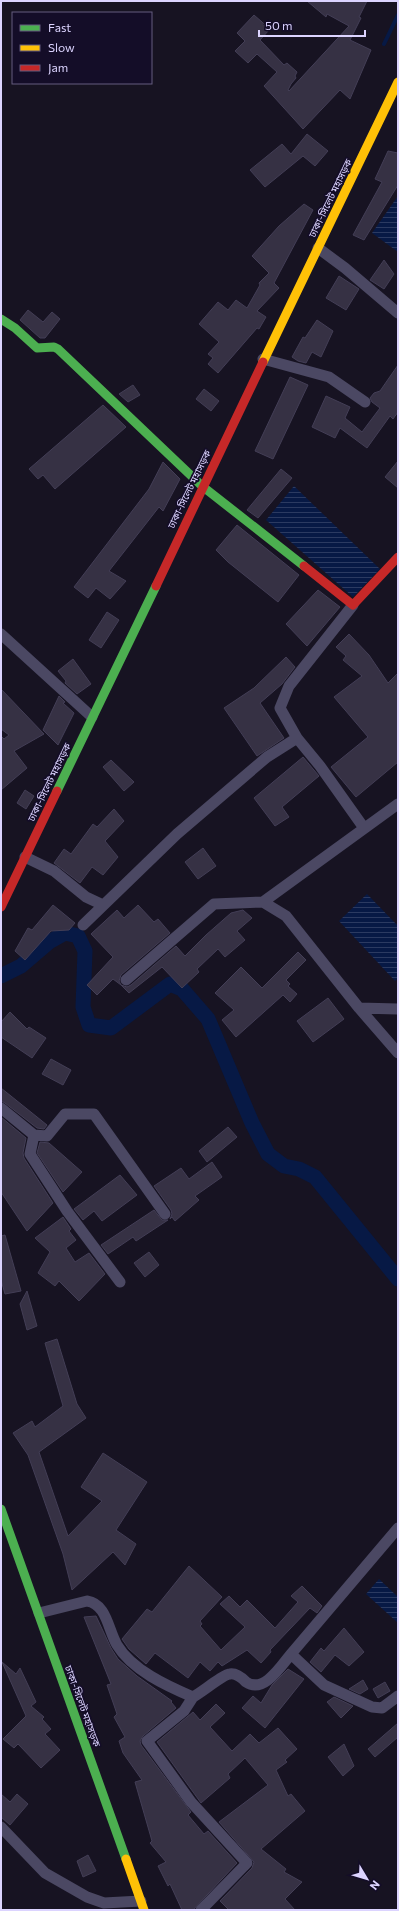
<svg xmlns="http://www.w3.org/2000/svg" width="399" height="1911" font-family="Commissioner,'Noto Sans Bengali',sans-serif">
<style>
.water{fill:url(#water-rules)}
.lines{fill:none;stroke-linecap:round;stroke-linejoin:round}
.stream{stroke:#071945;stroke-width:4}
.canal{stroke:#071945;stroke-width:15}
.building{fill:#363144;stroke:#433e56}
.street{stroke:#4b4863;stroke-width:11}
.fast{stroke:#4caf50;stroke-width:9}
.slow{stroke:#ffc107;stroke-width:9}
.jam{stroke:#c62828;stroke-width:9}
.labels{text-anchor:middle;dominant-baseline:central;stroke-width:3.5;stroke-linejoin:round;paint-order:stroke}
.street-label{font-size:10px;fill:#dcd4ff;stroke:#140d28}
</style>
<defs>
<pattern id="water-rules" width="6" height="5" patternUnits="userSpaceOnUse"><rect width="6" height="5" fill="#071945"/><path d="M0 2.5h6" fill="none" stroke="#2b3a61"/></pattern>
</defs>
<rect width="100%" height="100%" fill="#171322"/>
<!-- water -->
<path class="water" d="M398,196V252L372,233Z
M294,486L380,569L353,597L266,520Z
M367,894L398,926V978L395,981L339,921Z
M379,1579L398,1597V1623L366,1594Z"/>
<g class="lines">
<!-- stream -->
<path class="stream" d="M384,44L398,15"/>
<!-- canal -->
<path class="canal" d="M1,976L21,966L49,942L65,933L78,936L85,951L83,1007L89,1025L111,1028L170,984L182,989L208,1019L252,1123L268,1154L284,1166L299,1169L315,1177L398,1279"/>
</g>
<!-- building -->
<path class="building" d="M307,1H367L359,17L361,18L350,40L371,50L350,99L340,90L303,129L264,86L277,72L257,54L248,63L235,51L245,41L237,33L254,15L270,29L260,40L284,65L287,63L297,72L295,76L296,78L291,84L288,90L289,91L349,26L327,14L326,17Z
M307,134L328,151L315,166L303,156L265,187L250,170L282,144L291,154Z
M388,151L398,153V185L364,240L353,235L382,182L375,179Z
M304,204L313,210L274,283L279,288L257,311L266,317L259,329L257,328L218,373L208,364L213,358L208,354L219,342L199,324L218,302L228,310L236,300L247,308L260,285L259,283L269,273L252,256L279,226Z
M384,260L394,274L384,289L370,280Z
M339,276L359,289L346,310L326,298Z
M28,310L43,322L52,312L60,319L45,338H40L20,320Z
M317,320L333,331L321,357L312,352L306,363L298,361L292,357L303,337L305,338Z
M398,365V412L393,419L390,416L367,448L340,428L335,438L312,427L326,396L350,407L345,418L362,432L380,408L372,402L370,398L374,393L380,391Z
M290,377L308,385L273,459L255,451Z
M133,385L140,395L128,402L119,394Z
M204,389L219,401L211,411L196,399Z
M103,405L126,427L55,489L43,475L38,479L29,469Z
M398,461V488L385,477Z
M163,462L180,479L163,511L159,507L109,571L126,581L110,599L96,588L88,598L74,587L149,489Z
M281,469L292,478L258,518L247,510Z
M237,525L299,575L278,602L228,562L216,550Z
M318,590L340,607L307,646L286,624Z
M107,612L119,620L101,648L89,640Z
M349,634L369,655L388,683L398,673V762L356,797L331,767L368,737L334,697L362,676L343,660L346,656L336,647Z
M286,657L295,667L282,684L260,703L284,738L257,756L224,708L254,688Z
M73,659L91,684L77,694L65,683L66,681L58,671Z
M1,689L44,734L14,751L27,768L1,790V736L4,739L9,735L1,729Z
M59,696L65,702L63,703L74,713L58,745L43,730Z
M303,757L319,776L282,807L289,817L275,826L254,798Z
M111,760L134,782L124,791L103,767Z
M25,790L34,796L26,809L17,803Z
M114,809L124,821L105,841L118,857L103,875L92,867L80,883L54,863L64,849L71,854L93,824L97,827Z
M203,848L216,866L198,879L185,862Z
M53,905L75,923L69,930L51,931L25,960L15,951L28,928L32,930Z
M138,905L154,922L158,919L170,933L121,975L119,981L121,985L113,979L97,995L87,985L113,957L91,934L117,910L124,918Z
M243,910L252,918L237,931L245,940L225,957L218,949L197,969L199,972L182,988L162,967L129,993L121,985L127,987L131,985L176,946L185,956L206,935L231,913Z
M298,952L306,960L286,980L290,984L288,986L297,994L290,1002L283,995L236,1037L222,1020L234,1010L215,993L241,967L262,988Z
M328,998L344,1019L313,1042L297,1021Z
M10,1012L27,1029L29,1027L46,1038L32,1058L1,1037V1022Z
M51,1059L71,1070L63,1085L42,1074Z
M1,1088L47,1125L44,1129L37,1128L5,1103L1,1101Z
M1,1117L26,1138L23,1153L24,1158L53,1203L27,1231L1,1192Z
M228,1127L237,1137L207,1162L199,1151Z
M40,1142L49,1143L82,1172L63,1192L37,1153Z
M212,1162L222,1177L195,1196L199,1200L175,1221L172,1217L170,1219L172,1214L171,1210L154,1186L181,1168L189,1179Z
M120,1175L137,1195L102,1221L94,1211L83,1220L74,1209Z
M154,1210L162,1220H168L136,1241L133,1237L108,1254L101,1245Z
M63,1217L71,1229L69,1231L76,1240L66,1248L75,1262L89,1253L105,1274L79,1301L59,1281L55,1286L38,1273L50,1252L35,1238Z
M5,1235L21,1291L5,1294L1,1280V1236Z
M149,1252L159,1265L145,1277L134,1263Z
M27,1291L37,1326L27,1330L20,1304Z
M57,1339L77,1404L86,1418L39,1452L68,1536L102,1501L81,1487L103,1453L147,1482L116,1530L136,1544L125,1565L113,1552L72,1590L63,1554L28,1455L13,1433L32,1421L35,1427L63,1406L45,1343Z
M189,1566L222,1597L200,1621L202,1624L200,1626L221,1650L245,1627L220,1604L229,1596L240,1607L247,1600L275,1628L298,1602L291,1596L302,1586L322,1606L317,1613L310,1608L270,1650L271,1652L261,1663L247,1650L222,1666L218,1662L210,1671L200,1662L188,1678L155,1653L146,1664L129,1649L122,1639L147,1609L152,1612Z
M96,1616L111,1648L118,1659L137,1676L172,1701L171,1702L176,1708L143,1736L140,1741L141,1745L191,1812L188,1815L204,1834L208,1831L237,1863L193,1910H182L170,1884L168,1886L158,1866L166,1862L150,1843L152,1841L135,1782L142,1780L123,1753L119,1741L125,1737L114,1717L117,1714L107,1685L111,1684L84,1617Z
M344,1628L364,1652L349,1666L335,1655L321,1672L310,1662L321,1648L324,1651Z
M2,1662L16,1674L20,1668L36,1702L31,1706L44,1717L42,1719L51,1729L45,1734L60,1750L41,1768L18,1744L14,1748L3,1739L26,1716Z
M288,1669L304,1679L265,1728L242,1708L253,1696L261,1703L272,1685Z
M363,1680L368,1689L360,1694L349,1689Z
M385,1682L390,1691L378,1698L373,1689Z
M334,1697L353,1706L341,1718L327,1702Z
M216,1704L225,1713L210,1727L232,1751L250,1734L259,1743L278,1728L297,1749L285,1760L287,1762L276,1770L288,1796L291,1794L305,1811L261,1849L286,1869L284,1872L302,1882L285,1899L295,1910H229L220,1901L252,1868L254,1862L219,1822L268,1785L245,1758L228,1774L230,1778L201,1803L157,1742L193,1712L200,1720Z
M398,1723V1737L375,1757L368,1749Z
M344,1744L354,1766L343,1776L328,1757Z
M1,1794L10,1802L17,1794L28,1804L10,1825L1,1817Z
M88,1855L96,1871L83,1877L77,1861Z"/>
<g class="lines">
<!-- street -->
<path class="street" d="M318,248L345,268L398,313
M263,359L329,377L365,402
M353,605L289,686L280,708L297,738L320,766L364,828
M1,634L92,717
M25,857L54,871L86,897L103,905
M263,902L398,804
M83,925L177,834L267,757L297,738
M126,980L214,904L263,902L286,916L359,1008L398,1053
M359,1008L398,1009
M1,1108L34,1135L30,1154L67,1211L120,1282
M34,1135L47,1136L65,1114H94L165,1214
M39,1613L87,1601C107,1604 108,1630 117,1645C132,1670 167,1686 193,1697C202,1692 224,1674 230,1674C236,1673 242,1678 246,1682C264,1694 281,1666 291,1654L324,1685L372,1707L382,1708L398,1696
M291,1654L398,1528
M193,1697L184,1711L147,1741L191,1802L247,1863L201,1910
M1,1827L45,1873L87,1897L104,1903L141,1901"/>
<!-- fast -->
<path class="fast" d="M1,319L15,328L37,348L54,347L58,349L202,486L304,566
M57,791L156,586
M1,1509L126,1859"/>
<!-- slow -->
<path class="slow" d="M263,362L398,82
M126,1859L144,1910"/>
<!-- jam -->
<path class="jam" d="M304,566L353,605L398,557
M156,586L263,362
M1,907L57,791"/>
</g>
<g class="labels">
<!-- street labels -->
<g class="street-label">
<text transform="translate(330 198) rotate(-64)">ঢাকা-সিলেট মহাসড়ক</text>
<text transform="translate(189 489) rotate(-64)">ঢাকা-সিলেট মহাসড়ক</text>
<text transform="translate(49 782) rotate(-64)">ঢাকা-সিলেট মহাসড়ক</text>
<text transform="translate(83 1706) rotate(70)">ঢাকা-সিলেট মহাসড়ক</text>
</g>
</g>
<!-- border -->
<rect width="399" height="1911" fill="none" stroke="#dcd4ff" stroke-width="4"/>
<!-- legend -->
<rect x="12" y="12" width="140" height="72" fill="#140d28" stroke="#645d7e"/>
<rect x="20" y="25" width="20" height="6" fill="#4caf50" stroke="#645d7e"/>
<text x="48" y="32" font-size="12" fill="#dcd4ff">Fast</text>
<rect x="20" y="45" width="20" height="6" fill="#ffc107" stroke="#645d7e"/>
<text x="48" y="52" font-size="12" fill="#dcd4ff">Slow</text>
<rect x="20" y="65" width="20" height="6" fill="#c62828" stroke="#645d7e"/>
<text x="48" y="72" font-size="12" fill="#dcd4ff">Jam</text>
<!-- north arrow -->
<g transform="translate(367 1879) rotate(128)" stroke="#140d28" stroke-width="3" paint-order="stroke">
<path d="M0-3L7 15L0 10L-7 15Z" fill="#dcd4ff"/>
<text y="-6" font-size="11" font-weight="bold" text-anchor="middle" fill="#dcd4ff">N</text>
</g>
<!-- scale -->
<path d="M259 30v6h106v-6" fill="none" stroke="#dcd4ff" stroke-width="2"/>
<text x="265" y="30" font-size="12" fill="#dcd4ff" stroke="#140d28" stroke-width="3" paint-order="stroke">50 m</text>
</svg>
